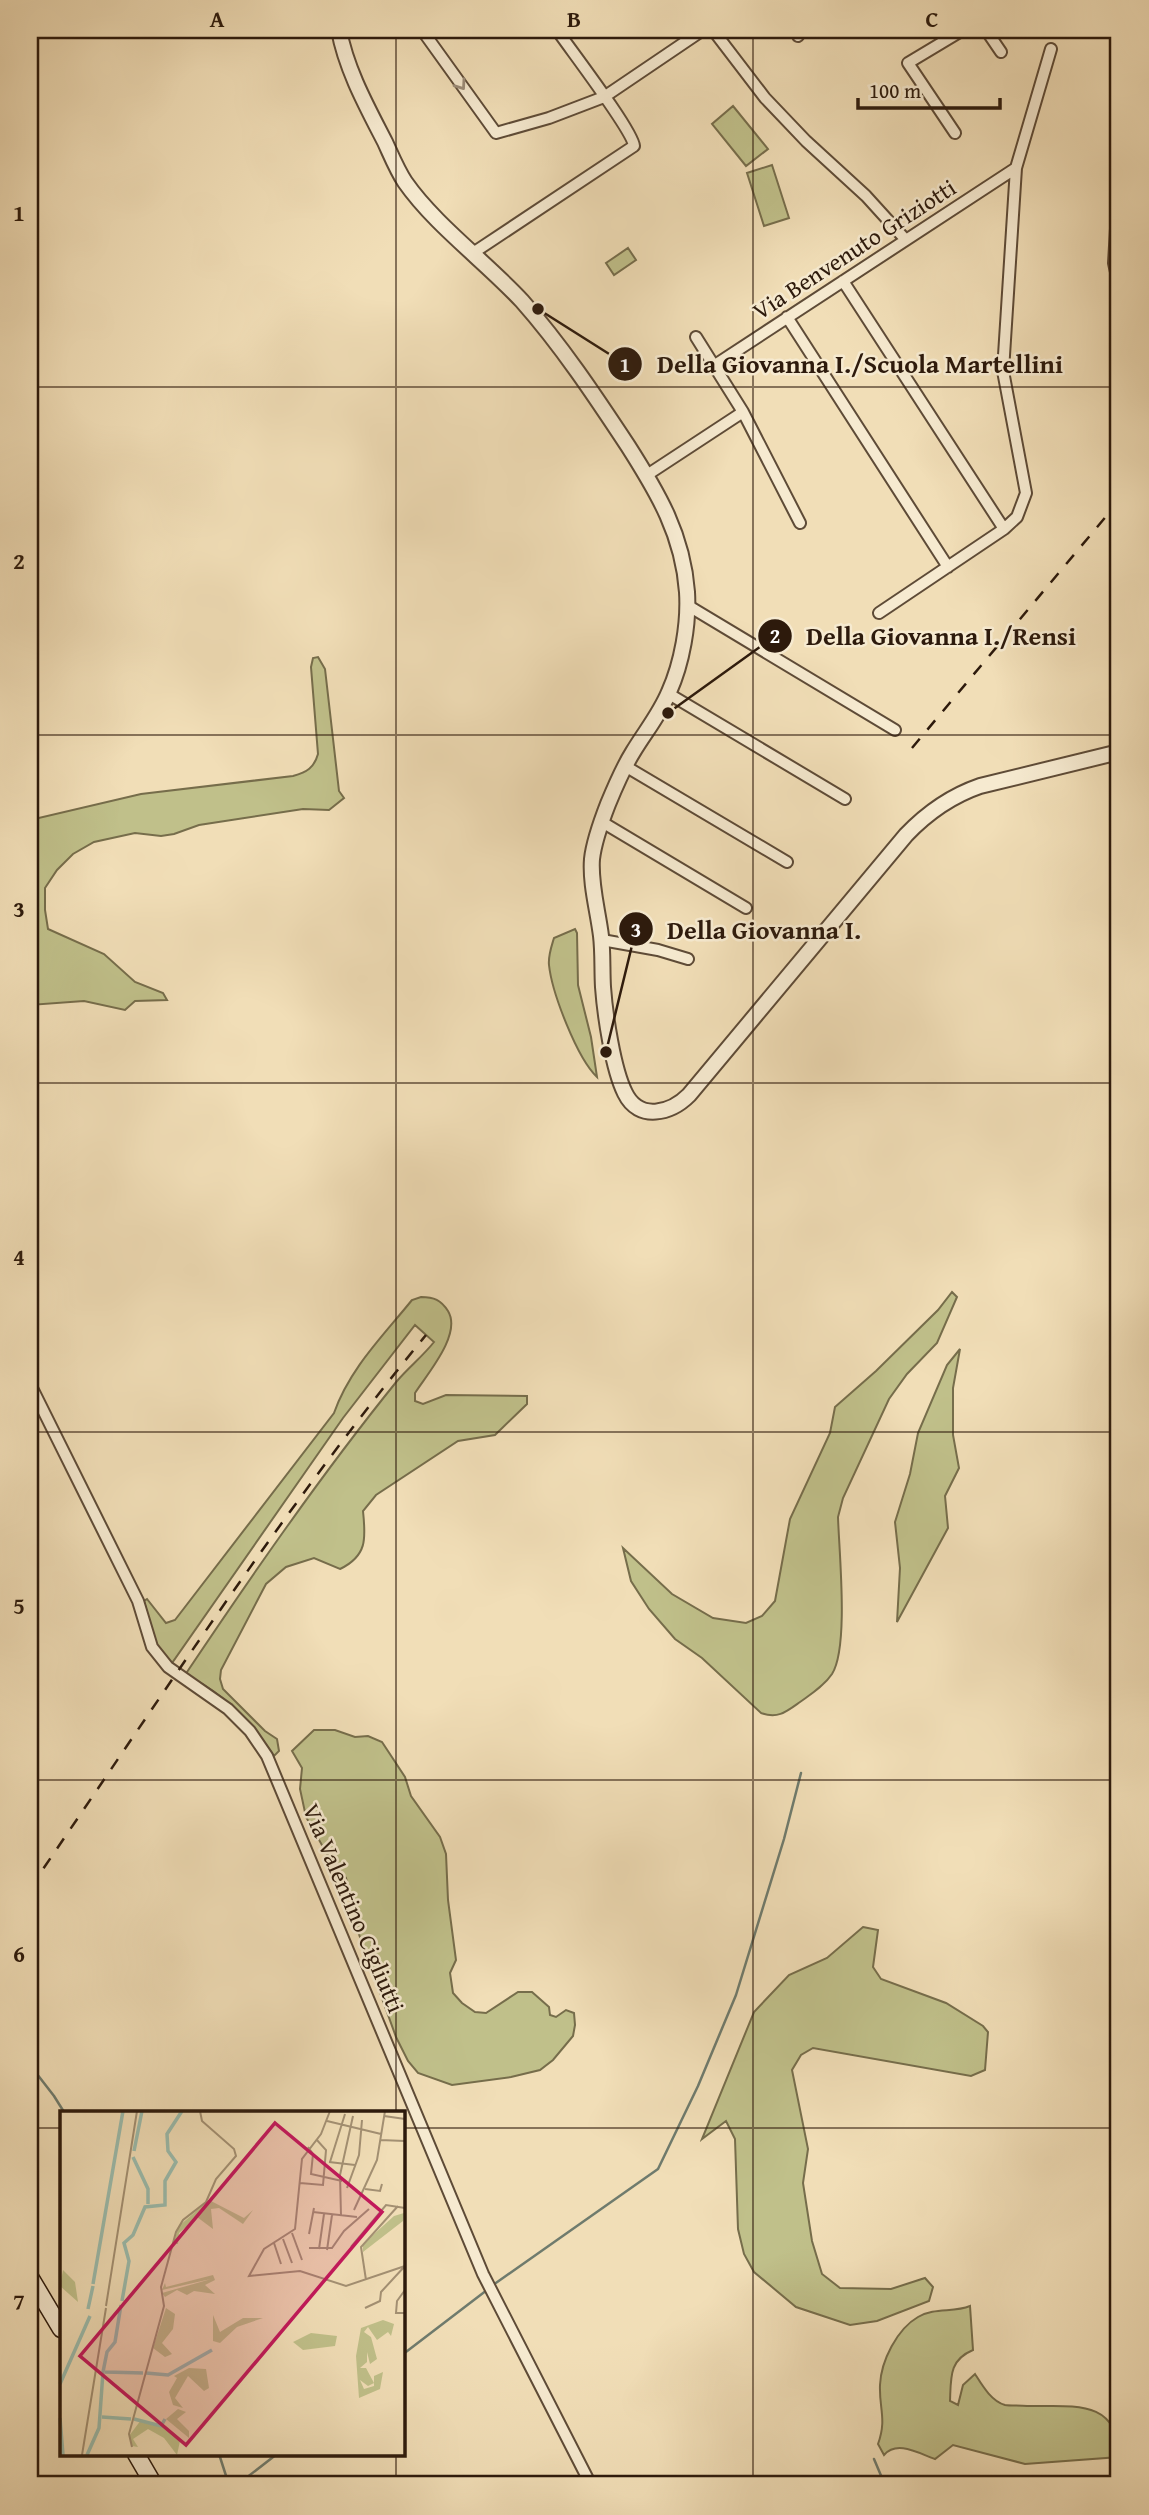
<svg xmlns="http://www.w3.org/2000/svg" width="1149" height="2515" font-family="'Gentium Book Plus',serif">
<style>
.green{fill:#c0c08a;stroke:#766d4b;stroke-width:2}
.lines{fill:none;stroke-linecap:round;stroke-linejoin:round}
.stream{stroke:#6f7b6d;stroke-width:2.5}
.minor-casing{stroke:#5e4b37;stroke-width:14}
.tertiary-casing{stroke:#5e4b37;stroke-width:18}
.secondary-casing{stroke:#2d1a0c;stroke-width:19}
.minor{stroke:#f6ead0;stroke-width:10}
.tertiary{stroke:#f6ead0;stroke-width:14}
.secondary{stroke:#f6ead0;stroke-width:16}
.rail{stroke:#2d1a0c;stroke-width:2.5;stroke-dasharray:12 12;stroke-linecap:butt}
.oneway{stroke:#9c8c78}
.grid{fill:none;stroke:#2d1a0c;stroke-width:2;stroke-opacity:0.55}
.labels{text-anchor:middle;dominant-baseline:central;stroke-width:5;stroke-linejoin:round;paint-order:stroke}
.street-label{font-size:24px;fill:#2d1a0c;stroke:#f6ead0}
.inset-river{fill:none;stroke:#9bbcad;stroke-width:3.5}
.inset-road{fill:none;stroke:#a39073;stroke-width:2}
.view{fill:#c2185b;fill-opacity:0.15;stroke:#c2185b;stroke-width:3.5}
.inset-edge{fill:none;stroke:#2d1a0c;stroke-width:3.5}
.leader{fill:none;stroke:#2d1a0c;stroke-width:2.5}
.callout-dot{fill:#2d1a0c;stroke:#f6ead0;stroke-width:2.5}
.mark-label{font-size:21px;text-anchor:middle;font-weight:bold;fill:#fff}
.callout-label{font-size:26px;text-anchor:middle;font-weight:bold;fill:#2d1a0c;stroke:#f6ead0;stroke-width:5;stroke-linejoin:round;paint-order:stroke}
.neatline{fill:none;stroke:#2d1a0c;stroke-width:2.5}
.grid-label{font-size:23px;text-anchor:middle;font-weight:bold;fill:#2d1a0c}
</style>
<rect width="100%" height="100%" fill="#f1deb7"/>
<filter id="stains"><feTurbulence type="fractalNoise" baseFrequency=".00286" numOctaves="4"/><feColorMatrix values="0 0 0 0 .2 0 0 0 0 .09 0 0 0 0 .02 0 0 0 .5 -.17"/></filter>
<radialGradient id="worn" r=".72"><stop offset=".6" stop-color="#630" stop-opacity="0"/><stop offset="1" stop-color="#630" stop-opacity=".3"/></radialGradient>
<!-- green -->
<path class="green" d="M733,106L768,149L746,166L712,124Z
M772,165L789,218L764,226L747,173Z
M628,248L636,260L614,275L606,263Z
M318,657L325,669L339,791L344,798L329,810L303,809L199,825L174,834L161,836L135,833L94,842L73,854L57,870L45,888V910L48,929L104,954L135,982L163,993L167,1000L135,1001L125,1010L84,1001L30,1005V820L141,794L293,776C307,772 314,768 318,754L311,667L313,658Z
M575,929L577,933L578,985L591,1037L597,1077C577,1058 552,993 549,965C548,956 551,948 554,938Z
M952,1292L957,1297L937,1343L907,1374L889,1399L843,1498L838,1517C839,1552 849,1647 832,1674C824,1686 811,1694 800,1702C786,1712 778,1719 761,1713L702,1658L675,1639L649,1609L631,1581L623,1548L672,1594L713,1618L746,1623L762,1616L775,1601L790,1519L830,1433L835,1407L876,1371L938,1310Z
M421,1297C434,1297 441,1300 448,1311C462,1334 428,1373 415,1393V1401L423,1404L446,1395L527,1396V1404L495,1435L458,1441L376,1495L363,1511C366,1539 367,1556 340,1569L314,1558L286,1567L266,1584L221,1670L220,1679L223,1689L265,1731L277,1739L279,1751L274,1756C251,1722 223,1692 185,1675C252,1575 321,1475 397,1381C409,1367 423,1356 434,1342L415,1325L343,1418L172,1663C152,1649 150,1623 144,1601L147,1599L166,1623L175,1620L334,1413C350,1368 383,1336 412,1300Z
M960,1349L953,1388V1435L959,1468L945,1496L948,1528L897,1622L900,1568L895,1522L910,1474L918,1433L947,1365Z
M314,1730H335L355,1737L368,1736L382,1742L405,1777L411,1796L440,1837L446,1854L448,1900L456,1960L450,1973L453,1993L462,2003L475,2012L486,2013L518,1992H532L549,2007L550,2015L556,2017L566,2010L574,2013L575,2025L573,2036L553,2060L540,2070L511,2077L452,2085L418,2073L408,2061L396,2037L356,1926L346,1878L327,1854L306,1817L300,1789L302,1768L292,1751Z
M863,1927L878,1930L873,1967L881,1979L946,2003L983,2026L988,2032L985,2070L971,2076L813,2048L801,2055L792,2070L808,2149L803,2183L812,2241L822,2274L840,2288L891,2289L925,2278L933,2287L929,2301L877,2321L850,2325L796,2307L754,2272L744,2254L738,2229L735,2139L726,2121L702,2139L754,2012L789,1975L827,1958Z
M970,2306L973,2350C949,2360 951,2377 950,2401L958,2405L963,2385L975,2374C982,2385 991,2401 1005,2405C1011,2406 1020,2405 1027,2406C1070,2407 1119,2397 1119,2457L1025,2464L953,2445L935,2459C918,2453 897,2440 884,2455L878,2444C887,2419 879,2409 880,2385C881,2361 897,2329 918,2317C935,2307 953,2313 970,2306Z"/>
<g class="lines">
<!-- stream -->
<path class="stream" d="M30,2065L54,2096L64,2112
M493,2285L658,2169L698,2086L736,1995L784,1839L801,1773
M402,2355L487,2290
M219,2454L229,2485
M874,2459L885,2485
M237,2485L277,2454"/>
<!-- minor casing -->
<g class="minor-casing">
<path id="minor" d="M422,30L496,133L549,118L604,97L703,30
M713,30L765,98L806,141L866,196L905,239
M796,30L798,36
M986,30L1001,52
M955,133L908,63L963,30
M1119,178L1114,263L1119,286
M473,253L634,146C633,131 570,49 557,30
M843,281L1004,529
M787,317L948,567
M696,337L743,412L800,523
M715,365L1016,168
M647,475L743,412
M687,605L895,730
M879,613L1004,529L1017,517L1026,493L1003,371L1016,168L1051,49
M669,694L845,799
M625,766L787,862
M602,822L746,908
M602,940L658,950L688,959
M30,1384L138,1601L152,1647L168,1667L228,1709L250,1731L267,1756L483,2274L591,2485"/>
</g>
<!-- tertiary casing -->
<g class="tertiary-casing">
<path id="tertiary" d="M339,30C346,69 367,107 385,142C391,155 397,170 405,182C435,225 486,262 522,301C561,345 595,396 628,446C658,493 683,535 687,592C689,624 682,663 669,692C660,714 645,732 633,752C623,768 615,787 608,804C601,822 594,841 592,859C590,884 598,911 601,936C603,952 602,970 603,987C605,1015 613,1069 625,1093C639,1122 671,1113 689,1095L906,835C927,813 951,796 980,786L1119,752"/>
</g>
<!-- secondary casing -->
<g class="secondary-casing">
<path id="secondary" d="M30,2277L61,2329
M136,2454L154,2485"/>
</g>
<!-- minor -->
<use href="#minor" class="minor"/>
<!-- tertiary -->
<use href="#tertiary" class="tertiary"/>
<!-- secondary -->
<use href="#secondary" class="secondary"/>
<!-- rail -->
<path class="rail" d="M912,748L1119,501
M30,1888C158,1702 282,1510 426,1335"/>
</g>
<!-- one-way arrows -->
<defs><path id="oneway-chevron" d="M-2-3.5L2.5 0L-2 3.5" fill="none" stroke-width="1.6" stroke-linecap="round" stroke-linejoin="round" transform="scale(1.75)"/></defs>
<use class="oneway" href="#oneway-chevron" transform="translate(461 85) rotate(55)"/>
<!-- grid -->
<path class="grid" d="M396,30V2112M753,30V2485M30,387H1119M30,735H1119M30,1083H1119M30,1432H1119M30,1780H1119M30,2128H61M402,2128H1119M396,2454V2485"/>
<g class="labels">
<!-- street labels -->
<g class="street-label">
<text transform="translate(854 249) rotate(-33)">Via Benvenuto Griziotti</text>
<text transform="translate(354 1908) rotate(67)">Via Valentino Cigliutti</text>
</g>
</g>
<!-- overview -->
<g transform="translate(60 2111)">
<rect width="345" height="345" fill="#f1deb7"/>
<path d="M149,89L184,107L193,99L183,113L159,97L151,98L153,118L137,106L119,122L118,133H113L119,115ZM344,102L343,110L303,141V133L334,105ZM3,159L15,171L18,191L0,175ZM153,164L155,169L145,174L155,183L134,180L127,184L117,179L105,186L102,182L151,168L102,179L105,172L106,176ZM106,197L115,203L113,218L102,232L112,243L105,246L93,237ZM153,204L160,221L183,207H203L177,216L160,232L153,230ZM323,209L334,213L331,225L328,221L317,229L308,216L304,221L311,226L317,248L310,253L307,241V251L300,257H306L314,272L308,275L300,269L304,278L314,275V265L323,261L320,278L299,287L296,245L301,217ZM251,222L277,225L275,235L243,239L233,231ZM129,257L146,258L149,277L144,280L128,265L115,287L123,297L113,294L109,281L117,267L114,265ZM118,298L126,301L117,308L129,320V327L106,308ZM81,309L104,316L120,330L117,344L104,327L88,318L73,328L78,336L72,335L69,325Z" fill="#c0c08a"/>
<path class="inset-river" d="M74,40L82,0M73,46L88,78V93M33,173L63,0M62,190L69,150L64,132L73,124L85,96L105,94V70L116,51L108,40L107,23L122,0M28,198L33,175M45,261L83,262M86,262L108,264L152,239M0,273L30,205M42,306L71,308M0,307L3,344M74,308L101,315L105,308M27,344L39,317L43,261L47,241L55,231L61,194"/>
<path class="inset-road" d="M270,0L261,23L242,48L235,118L204,138L189,165L240,160L286,175L345,155M324,5L345,8M267,10L321,23M320,29L345,30M248,36L253,43L251,63L282,70M269,51L295,54M270,51L285,3M240,72L263,74L266,39L256,28M287,77L299,44L302,9M305,78L320,80L322,73M294,99L317,49L325,0M253,101L297,106M281,105L280,64L293,5M232,122L242,149M249,123L254,97M223,128L232,152M214,132L221,153M291,136L326,94L345,97M249,137H272L284,120L309,98M259,138L264,103M267,139L272,104M306,169L301,136L338,95M345,179L337,190L336,202H345M46,195L77,0M305,197L320,190L321,181L345,155M72,336L69,323L104,195L101,176L116,121L123,109L146,91L156,68L176,45L174,38L142,10L140,0M22,344L46,197"/>
<path class="view" d="M215,12L322,101L126,334L20,245Z"/>
<rect width="345" height="345" class="inset-edge"/>
</g>
<!-- callouts -->
<path class="leader" d="M538 309L625 364M668 713L775 636M606 1052L636 929"/>
<g class="callout-dot">
<circle cx="538" cy="309" r="7"/>
<circle cx="668" cy="713" r="7"/>
<circle cx="606" cy="1052" r="7"/>
<circle cx="625" cy="364" r="18"/>
<circle cx="775" cy="636" r="18"/>
<circle cx="636" cy="929" r="18"/>
</g>
<g class="mark-label">
<text x="625" y="372">1</text>
<text x="775" y="643">2</text>
<text x="636" y="937">3</text>
</g>
<g class="callout-label">
<text x="860" y="373">Della Giovanna I./Scuola Martellini</text>
<text x="941" y="645">Della Giovanna I./Rensi</text>
<text x="764" y="939">Della Giovanna I.</text>
</g>
<!-- margin -->
<rect width="1149" height="2515" fill="none" stroke="#f1deb7" stroke-width="77"/>
<!-- scale -->
<path d="M858 98v10h142v-10" fill="none" stroke="#2d1a0c" stroke-width="3.5"/>
<text x="869" y="98" font-size="21" fill="#2d1a0c" stroke="#f6ead0" stroke-width="5" paint-order="stroke">100 m</text>
<rect x="38" y="38" width="1072" height="2438" class="neatline"/>
<g class="grid-label">
<text x="217" y="27">A</text>
<text x="574" y="27">B</text>
<text x="932" y="27">C</text>
<text x="19" y="221">1</text>
<text x="19" y="569">2</text>
<text x="19" y="917">3</text>
<text x="19" y="1265">4</text>
<text x="19" y="1614">5</text>
<text x="19" y="1962">6</text>
<text x="19" y="2310">7</text>
</g>
<rect width="100%" height="100%" filter="url(#stains)"/>
<rect width="100%" height="100%" fill="url(#worn)"/>
</svg>
